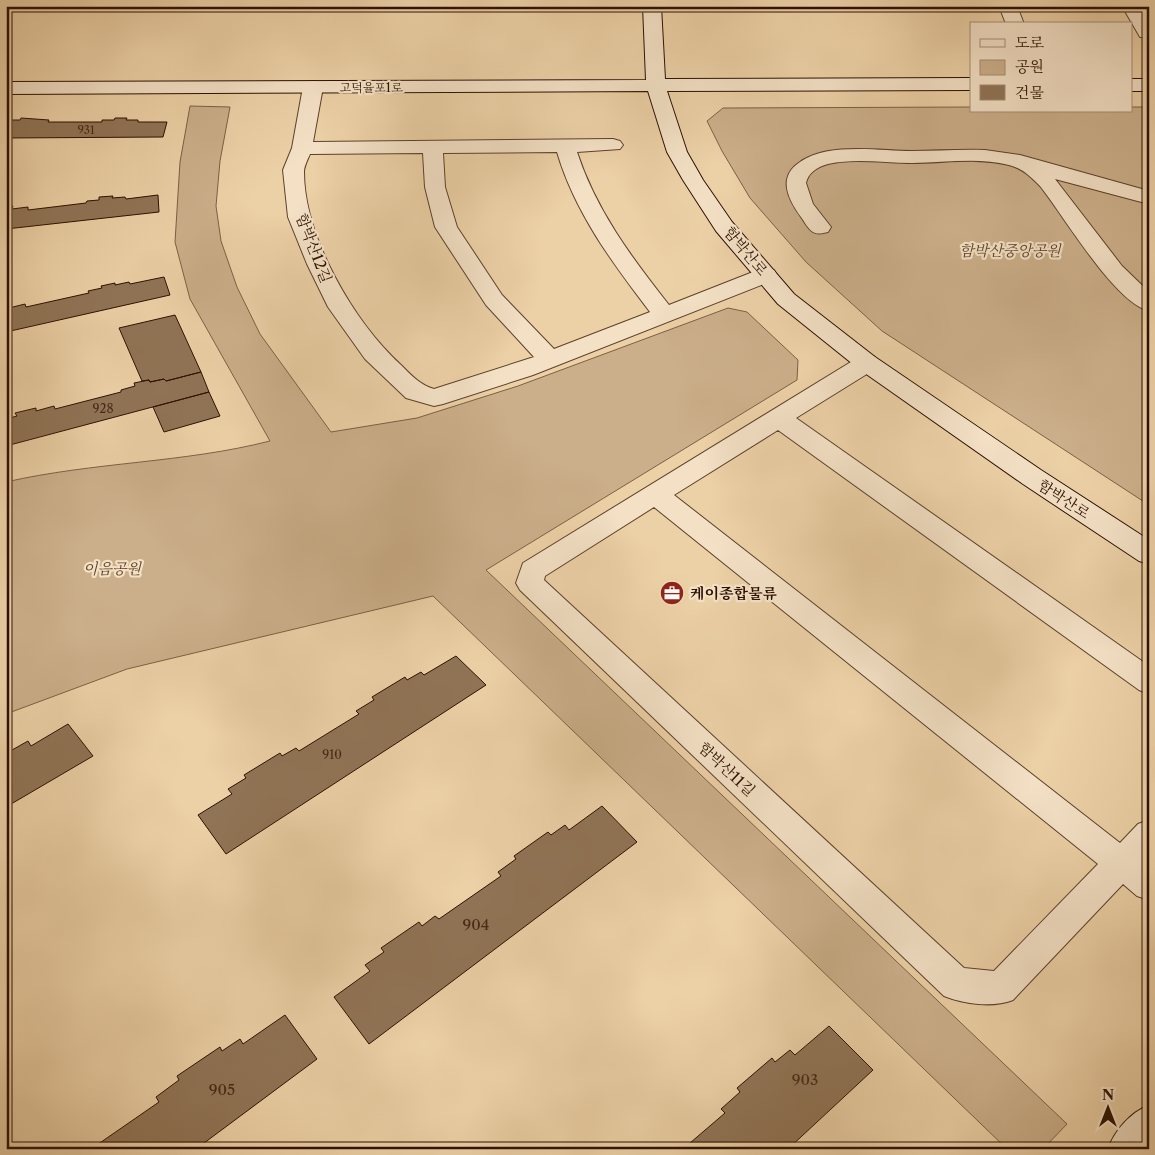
<svg xmlns="http://www.w3.org/2000/svg" width="1155" height="1155" font-family="'Libre Caslon Text','Noto Serif KR',serif">
<style>
.green{fill:#cbaf8a;stroke:#7c6045}
.building{fill:#907456;stroke:#2c1000}
.lines{fill:none;stroke-linecap:round;stroke-linejoin:round}
.street-casing{stroke:#5c402a;stroke-width:2}
.secondary-casing{stroke:#2c1000;stroke-width:2}
.street{fill:#f3e0c5;fill-rule:evenodd}
.secondary{fill:#f3e0c5;fill-rule:evenodd}
.labels{text-anchor:middle;dominant-baseline:central;stroke-width:4.5;stroke-linejoin:round;paint-order:stroke}
.far-number-label{font-size:11px;fill:#452916}
.far-street-label{font-size:12px;fill:#2c1000;stroke:#f3e0c5}
.number-label{font-size:12px;fill:#452916}
.street-label{font-size:15px;fill:#2c1000;stroke:#f3e0c5}
.park-label{font-size:15px;font-style:italic;fill:#5c4029;stroke:#f3e0c5}
.poi-label{font-size:15px;font-weight:bold;fill:#2c1000;stroke:#f3e0c5;text-anchor:start}
.near-number-label{font-size:15px;fill:#452916}
</style>
<rect width="100%" height="100%" fill="#ecd0a6"/>
<filter id="stains"><feTurbulence type="fractalNoise" baseFrequency=".004" numOctaves="4"/><feColorMatrix values="0 0 0 0 .2 0 0 0 0 .09 0 0 0 0 .02 0 0 0 .5 -.17"/></filter>
<radialGradient id="worn" r=".72"><stop offset=".6" stop-color="#630" stop-opacity="0"/><stop offset="1" stop-color="#630" stop-opacity=".3"/></radialGradient>
<!-- green -->
<path class="green" d="M190,106L230,107L220,161L216,206L221,241L237,287L260,334L331,432L417,418L518,386L728,308L747,312L798,360L797,380L486,570L1067,1124L1043,1149H1007L433,596L127,669L6,714V482C93,462 184,463 270,441L190,299L175,242L180,162Z
M971,107V111H1131V107H1149V505L882,331L806,262L750,198L722,151L707,121L723,108Z"/>
<!-- building -->
<path class="building" d="M21,118L49,120L48,122H102V120H114L115,118H127L126,120H138V122H167L163,137L6,138L7,120H20Z
M158,195L159,212L6,229V207L13,206L12,209L28,207V210L86,203L87,201L99,200V197L113,196L112,198L125,197L126,199Z
M164,277L170,295L6,332V305H8L9,308L25,304L26,307L89,293L88,291L102,288L101,286L115,283V285L129,282L130,284Z
M175,315L201,372L166,381L164,379L150,382L149,380L142,381L119,328Z
M201,372L209,392L6,446V419L17,416L15,413L36,408V411L54,406L55,409L121,392V390L135,386L134,383L149,380L150,382L164,379L166,381Z
M209,392L220,416L164,432L153,407Z
M456,656L486,685L226,854L198,815L232,794L228,789L246,778L244,775L280,753L282,756L296,748L299,751L359,714L356,711L374,700L372,697L405,677L407,680L421,672L424,675Z
M68,724L93,756L6,807V749L10,747L12,750L28,741L31,746Z
M602,806L637,842L369,1044L334,997L370,971L365,965L384,952L381,948L419,922L422,926L435,916L439,919L501,876L498,872L516,859L514,856L548,832L551,835L565,825L569,830Z
M285,1015L317,1059L196,1149H91L159,1102L156,1097L179,1080L177,1076L220,1047L222,1051L240,1039L243,1044Z
M829,1026L873,1070L788,1149H683L725,1113L721,1109L740,1092L737,1088L772,1058L775,1062L790,1050L795,1055Z"/>
<g class="lines">
<!-- street casing -->
<g class="street-casing">
<path id="street" d="M999,6H1017L1024,24H1006Z
M1122,6H1140L1149,22V38L1140,37Z
M313,81L320,83L323,87L313,142L613,139L620,141L623,145L620,149L577,152C596,210 631,257 669,305L758,270L766,268L774,270L777,275L774,280L533,375L443,404L434,406L406,398L365,359L328,307L307,264L288,217L283,170L292,148L303,87L306,83ZM557,152C575,213 612,262 650,312L554,349L502,295L457,227L445,187L443,153ZM423,153L425,187L435,227L486,305L534,357L434,389C420,385 411,375 401,365C354,322 304,237 304,172C304,166 308,159 310,154Z
M985,150L1020,155L1149,191V204L1055,179L1122,266L1149,292V311C1114,302 1064,216 1040,186C1031,177 1022,168 1009,165C978,157 944,163 912,163C885,163 855,158 828,164C817,167 808,173 806,183L813,204L831,227L828,232C823,233 818,235 813,232C808,229 804,221 801,217C788,199 777,177 800,162C828,142 880,151 912,151C936,151 960,149 985,150Z
M867,355L875,357L879,363L875,369L796,418L1149,666V694L1139,690L778,430L674,495L1120,843L1138,824L1149,820V856L1144,861L1149,865V900L1137,896L1123,884L1013,1000C993,1008 964,1004 944,996L520,590L516,583L523,563L859,357ZM654,507L1098,864L994,971L964,968L544,580L545,576Z"/>
</g>
<!-- secondary casing -->
<g class="secondary-casing">
<path id="secondary" d="M643,6H661L665,79L971,78V90L667,91L687,152L703,180L732,222L794,294L875,357L1041,470L1149,540V564L1139,561L1023,484L859,369L778,304L716,231L683,180L667,152L648,91L6,94V82L646,80Z
M1131,79H1149V91H1131Z
M1149,1105V1149H1108C1115,1130 1130,1113 1149,1105Z"/>
</g>
<!-- street -->
<use href="#street" class="street"/>
<!-- secondary -->
<use href="#secondary" class="secondary"/>
</g>
<!-- icons -->
<defs>
<g id="office-disc" transform="scale(1.25)"><circle r="9.5" fill="#8f2418" stroke="#f3e0c5"/><path d="M-6-3h4V-5.5h4V-3h4V5H-6ZM-1-4.5V-3h2v-1.5ZM-6 0V1H6V0Z" fill="#fff"/></g>
</defs>
<g fill-rule="evenodd">
<use href="#office-disc" x="672" y="593"/>
</g>
<g class="labels">
<!-- far-number labels -->
<g class="far-number-label">
<text x="86" y="130">931</text>
</g>
<!-- far-street labels -->
<g class="far-street-label">
<text x="371" y="87">고덕율포1로</text>
</g>
<!-- number labels -->
<g class="number-label">
<text x="103" y="408">928</text>
<text x="332" y="754">910</text>
</g>
<!-- street labels -->
<g class="street-label">
<text transform="translate(314 248) rotate(69)">함박산12길</text>
<text transform="translate(746 251) rotate(50)">함박산로</text>
<text transform="translate(1064 499) rotate(33)">함박산로</text>
<text transform="translate(727 769) rotate(43)">함박산11길</text>
</g>
<!-- park labels -->
<g class="park-label">
<text x="1010" y="250">함박산중앙공원</text>
<text x="112" y="568">이음공원</text>
</g>
<!-- poi labels -->
<g class="poi-label">
<text x="690" y="593">케이종합물류</text>
</g>
<!-- near-number labels -->
<g class="near-number-label">
<text x="476" y="924">904</text>
<text x="805" y="1079">903</text>
<text x="222" y="1089">905</text>
</g>
</g>
<!-- margin -->
<rect width="1155" height="1155" fill="none" stroke="#ecd0a6" stroke-width="25"/>
<rect x="8" y="8" width="1140" height="1140" fill="none" stroke="#2c1000" stroke-width="2.5"/>
<rect x="12" y="12" width="1130" height="1130" fill="none" stroke="#2c1000"/>
<!-- legend -->
<rect x="970" y="22" width="162" height="90" fill="#f3e0c5" stroke="#a38d76"/>
<rect x="980" y="39" width="25" height="8" fill="#f3e0c5" stroke="#a38d76"/>
<text x="1015" y="48" font-size="15" fill="#2c1000">도로</text>
<rect x="980" y="60" width="25" height="15" fill="#cbaf8a" stroke="#a38d76"/>
<text x="1015" y="72" font-size="15" fill="#2c1000">공원</text>
<rect x="980" y="85" width="25" height="15" fill="#907456" stroke="#a38d76"/>
<text x="1015" y="98" font-size="15" fill="#2c1000">건물</text>
<!-- north arrow -->
<g transform="translate(1108 1108)" stroke="#f3e0c5" stroke-width="4" paint-order="stroke">
<path d="M0-4L9 19L0 12L-9 19Z" fill="#2c1000"/>
<text y="-8" font-size="14" font-weight="bold" text-anchor="middle" fill="#2c1000">N</text>
</g>
<rect width="100%" height="100%" filter="url(#stains)"/>
<rect width="100%" height="100%" fill="url(#worn)"/>
</svg>
